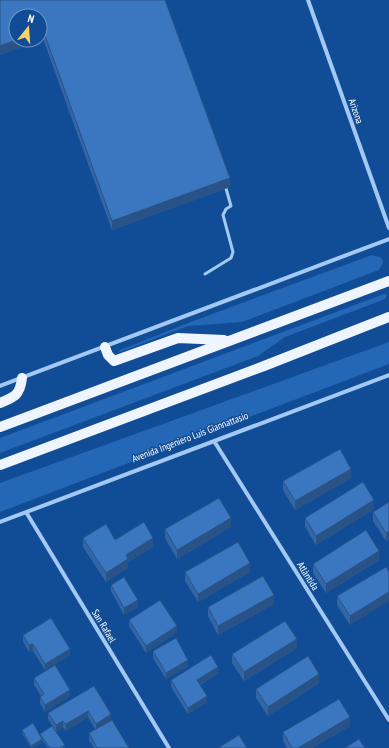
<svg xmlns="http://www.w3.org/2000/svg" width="389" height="748" font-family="'PT Sans Narrow',sans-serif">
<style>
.green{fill:#2467b6}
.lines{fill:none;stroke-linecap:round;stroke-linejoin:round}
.lane{stroke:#a2c8f3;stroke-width:3}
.street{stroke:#a2c8f3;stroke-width:4}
.primary{stroke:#eff5ff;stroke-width:10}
.wall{fill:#3266a5}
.shaded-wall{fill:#295386}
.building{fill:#3a77c0;stroke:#295386}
.labels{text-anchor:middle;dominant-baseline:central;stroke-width:3;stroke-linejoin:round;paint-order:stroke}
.street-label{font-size:10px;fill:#fff;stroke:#114d97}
</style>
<rect width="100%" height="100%" fill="#114d97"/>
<!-- green -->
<path class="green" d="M372,255L382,258L383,263L379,270L242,322L188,326L120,352L118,351L188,323Z
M384,294L387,295L385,299L285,337L258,356L0,453V438Z
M389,342V364L0,512V483Z"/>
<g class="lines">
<!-- lane -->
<path class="lane" d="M205,274L231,258L233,252L223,215L226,209L231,206L225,185"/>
<!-- street -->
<path class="street" d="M308,0L389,228
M0,386L389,239
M214,441L389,720
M26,512L169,748
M0,522L389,375"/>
<!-- primary -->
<path class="primary" d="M105,347L108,355L114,361L178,338L224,340
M0,403C15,397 20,395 22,378
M0,427L389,281
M0,465L264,366L389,317"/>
</g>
<!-- wall -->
<path class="wall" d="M0,0H165L230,187L112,230L43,39L0,55Z
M351,478L295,510L283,490V481Z
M389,502V540L386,541L373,521V512Z
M374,509L316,545L305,527V518Z
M231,527L177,559L165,538V529Z
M83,538L115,540L153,547L128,562V568L106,582L83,547Z
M379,560L326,593L313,573V564Z
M386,567L350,625L337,605V596Z
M185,572H250L198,602L185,581Z
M111,585L138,607L124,615L111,591Z
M274,604L218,635L208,616V607Z
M129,620L177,632L146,653L129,626Z
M23,635L70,655L45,670L33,651L29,652L23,642Z
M297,648L244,681L232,663V654Z
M153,651L188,666L166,679L153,658Z
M218,673L200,685L207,702L188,714L171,687V680Z
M34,678L70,696L45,712L40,703V697L41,696L34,685Z
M319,683L268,716L256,698V689Z
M94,686L111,720L129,748H94L89,740V733L95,729L88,717L66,731L63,727L56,732L48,719V713Z
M350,726L312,748H287L283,741V732Z
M22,730L40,736V734L65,748H48L42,740V743L33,748H31L22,733Z"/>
<!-- shaded-wall -->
<path class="shaded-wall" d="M43,30V39L0,55V46L16,40H40V31Z
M230,178V187L112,230V221Z
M351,469V478L295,510V501Z
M374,500V509L316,545V536Z
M231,518V527L177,559V550Z
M389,531V540L386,541V533Z
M153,538V547L128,562V568L106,582V573L126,555Z
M379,551V560L326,593V584Z
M250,563V572L198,602V594Z
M389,592V601L350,625V616Z
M274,595V604L218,635V626Z
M138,600V607L124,615V608Z
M177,626V632L146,653V646Z
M297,639V648L244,681V672Z
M33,644V651L29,652V645Z
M70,649V655L45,670V664Z
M188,660V666L166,679V673Z
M218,667V673L197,686V680Z
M319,674V683L268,716V707Z
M70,690V696L45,712V705Z
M207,696V702L188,714V708Z
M88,711V717L66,731V724Z
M111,714V721L96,730V724Z
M350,717V726L312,748H298Z
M63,721V727L56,732V725Z
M42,739V743L33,748H31V746Z"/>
<!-- building -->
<path class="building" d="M0,0H165L230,178L112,221L43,30L40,31V16H16V40L0,46Z
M340,449L351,469L295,501L283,481Z
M363,482L374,500L316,536L305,518Z
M219,498L231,518L177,550L165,529Z
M389,502V531L386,533L373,512Z
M144,522L153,538L126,555L128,559L106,573L83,538L106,524L115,540Z
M366,530L379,551L326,584L313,564Z
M238,542L250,563L198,594L185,572Z
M386,567L389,572V592L350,616L337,596Z
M263,576L274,595L218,626L208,607Z
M124,577L138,600L124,608L111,585Z
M160,600L177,626L146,646L129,620Z
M51,618L70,649L45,664L33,644L29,645L23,635Z
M285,621L297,639L244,672L232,654Z
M176,638L188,660L166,673L153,651Z
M211,655L218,667L197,680L207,696L188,708L171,680Z
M308,656L319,674L268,707L256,689Z
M55,665L70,690L45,705L40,697L44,694L34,678Z
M94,686L111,714L96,724L88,711L66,724L63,721L56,725L48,713Z
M339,699L350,717L298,748H292L283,732Z
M112,720L129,748H97L89,733Z
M33,723L42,739L31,746L22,730Z
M52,726L65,745L60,748H50L40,734Z
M239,735L247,748H218Z
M359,739L365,748H345Z"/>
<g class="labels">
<!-- street labels -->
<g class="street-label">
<text transform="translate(356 111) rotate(71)">Arizona</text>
<text transform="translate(190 437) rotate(-21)">Avenida Ingeniero Luis Giannattasio</text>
<text transform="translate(308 576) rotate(58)">Atlántida</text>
<text transform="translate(104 626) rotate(59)">San Rafael</text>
</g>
</g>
<!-- north arrow -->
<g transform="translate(28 28) rotate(17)"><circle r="19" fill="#114d97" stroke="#7094c1"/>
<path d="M0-3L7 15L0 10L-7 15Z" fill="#ffd165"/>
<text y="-6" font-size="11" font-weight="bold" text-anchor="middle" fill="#ffffff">N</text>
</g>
</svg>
